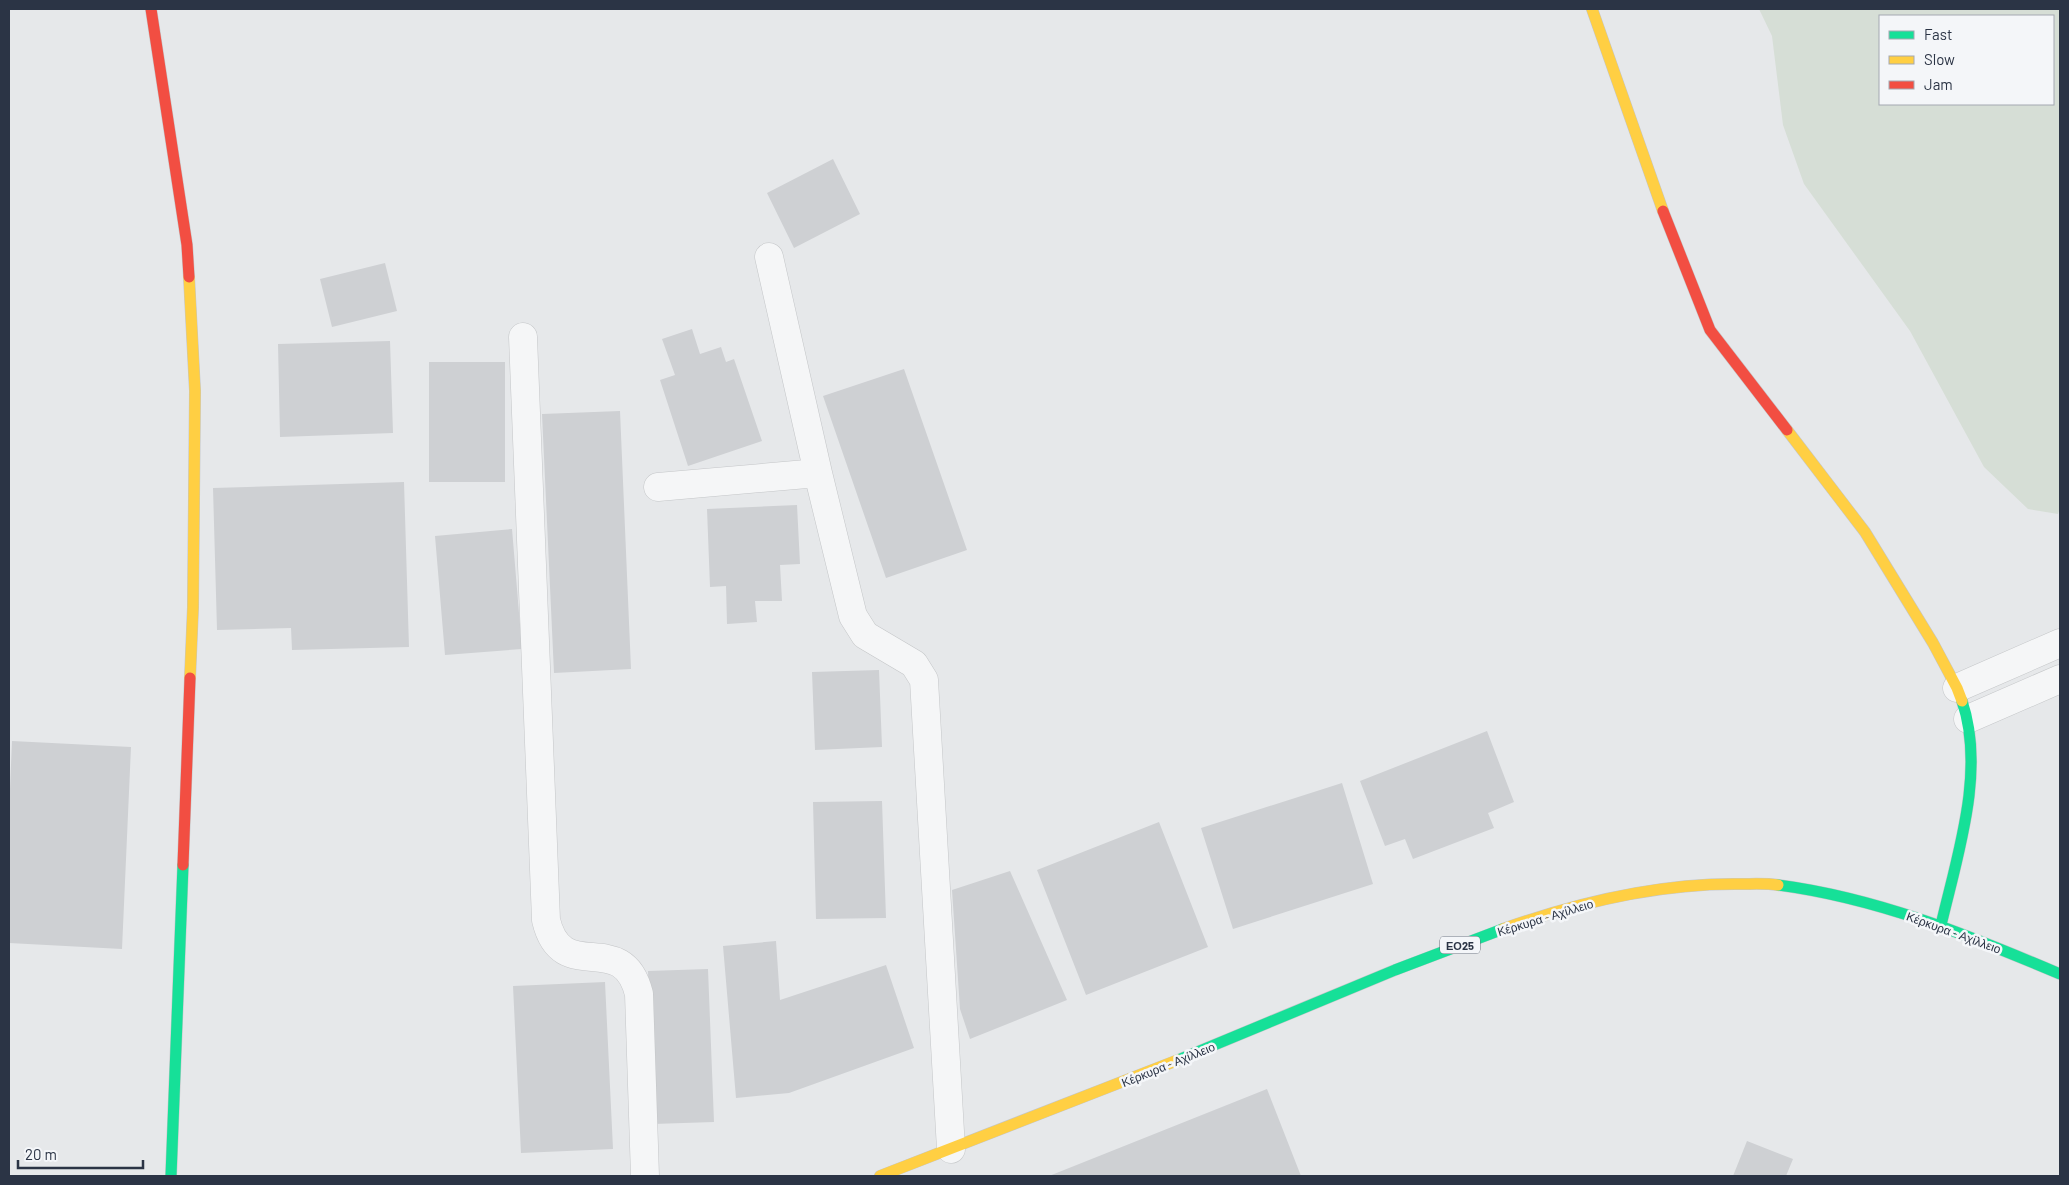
<svg xmlns="http://www.w3.org/2000/svg" width="2069" height="1185" font-family="Barlow,sans-serif">
<style>
.green{fill:#d6ded6;fill-rule:evenodd}
.building{fill:#ced0d3}
.lines{fill:none;stroke-linecap:round;stroke-linejoin:round}
.street-casing{stroke:#c4c6c8;stroke-width:29}
.fast-casing{stroke:#c4c6c8;stroke-width:12}
.slow-casing{stroke:#c4c6c8;stroke-width:12}
.jam-casing{stroke:#c4c6c8;stroke-width:12}
.street{stroke:#f5f6f7;stroke-width:28}
.fast{stroke:#16e098;stroke-width:11}
.slow{stroke:#ffcf43;stroke-width:11}
.jam{stroke:#f24e42;stroke-width:11}
.labels{text-anchor:middle;dominant-baseline:central;stroke-width:5;stroke-linejoin:round;paint-order:stroke}
.shield{fill:#f4f6f9;stroke:#676e7b;stroke-width:1}
.shield-label{font-size:11px;font-weight:bold;fill:#2b3445}
.street-label{font-size:12px;fill:#2b3445;stroke:#f4f6f9}
</style>
<rect width="100%" height="100%" fill="#e6e8ea"/>
<!-- green -->
<path class="green" d="M1759,9H2060V508L2058,514L2028,509L1984,467L1910,331L1804,184L1783,125L1772,36ZM1880,16H2053V104H1880Z"/>
<!-- building -->
<path class="building" d="M833,159L860,214L794,248L767,193Z
M385,263L397,311L332,327L320,279Z
M692,329L700,354L721,347L726,362L734,359L762,441L688,466L660,380L675,375L662,339Z
M390,341L393,433L280,437L278,344Z
M429,362H505V482H429Z
M904,369L967,550L886,578L823,396Z
M620,411L631,669L554,673L542,414Z
M404,482L409,647L292,650L291,628L217,630L213,488Z
M797,505L800,564L780,565L782,601H755L757,622L727,624L726,586L710,587L707,509Z
M512,529L522,649L445,655L435,536Z
M879,670L882,747L815,750L812,672Z
M1487,731L1514,802L1488,813L1494,828L1413,859L1405,839L1385,846L1360,781Z
M12,741L131,747L122,949L9,943V813Z
M1342,783L1373,884L1233,929L1201,828Z
M882,801L886,918L816,919L813,802Z
M1159,822L1208,947L1086,995L1037,870Z
M1010,871L1067,1000L970,1039L960,1009L952,890Z
M776,941L780,1000L886,965L914,1048L789,1093L736,1098L723,946Z
M708,969L714,1122L653,1124L648,971Z
M605,982L613,1149L521,1153L513,986Z
M1267,1089L1301,1176H1049Z
M1747,1141L1793,1159L1786,1176H1733Z"/>
<g class="lines">
<!-- street casing -->
<g class="street-casing">
<path id="street" d="M769,257L818,473L853,616L865,635L914,664L924,680L951,1149
M523,337L546,920C562,988 622,926 639,994L645,1176
M658,487L818,473
M1957,688L2060,643
M1968,719L2060,679"/>
</g>
<!-- fast casing -->
<g class="fast-casing">
<path id="fast" d="M1778,885C1877,898 1968,935 2060,974
M1941,925C1957,856 1986,771 1962,701
M1178,1060L1395,970L1503,929
M171,1176L183,865"/>
</g>
<!-- slow casing -->
<g class="slow-casing">
<path id="slow" d="M1592,9L1663,211
M189,277L195,391L193,607L190,678
M1787,430L1865,532L1933,643L1957,688L1962,701
M1503,929C1579,902 1659,883 1740,884C1752,884 1765,883 1778,885
M880,1176L1178,1060"/>
</g>
<!-- jam casing -->
<g class="jam-casing">
<path id="jam" d="M151,9L187,245L189,277
M1663,211L1710,330L1787,430
M183,865L190,678"/>
</g>
<!-- street -->
<use href="#street" class="street"/>
<!-- fast -->
<use href="#fast" class="fast"/>
<!-- slow -->
<use href="#slow" class="slow"/>
<!-- jam -->
<use href="#jam" class="jam"/>
</g>
<g class="labels">
<!-- shield labels -->
<rect class="shield" x="1440" y="936.5" width="40" height="17" rx="4"/>
<g class="shield-label">
<text x="1460" y="945">ΕΟ25</text>
</g>
<!-- street labels -->
<g class="street-label">
<text transform="translate(1545 917) rotate(-17)">Κέρκυρα - Αχίλλειο</text>
<text transform="translate(1954 932) rotate(20)">Κέρκυρα - Αχίλλειο</text>
<text transform="translate(1168 1064) rotate(-22)">Κέρκυρα - Αχίλλειο</text>
</g>
</g>
<!-- border -->
<rect width="2069" height="1185" fill="none" stroke="#2b3445" stroke-width="20"/>
<!-- legend -->
<rect x="1879" y="15" width="175" height="90" fill="#f4f6f9" stroke="#a4a8b1"/>
<rect x="1889" y="31" width="25" height="8" fill="#16e098" stroke="#a4a8b1"/>
<text x="1924" y="40" font-size="15" fill="#2b3445">Fast</text>
<rect x="1889" y="56" width="25" height="8" fill="#ffcf43" stroke="#a4a8b1"/>
<text x="1924" y="65" font-size="15" fill="#2b3445">Slow</text>
<rect x="1889" y="81" width="25" height="8" fill="#f24e42" stroke="#a4a8b1"/>
<text x="1924" y="90" font-size="15" fill="#2b3445">Jam</text>
<!-- scale -->
<path d="M18 1160v8h125v-8" fill="none" stroke="#2b3445" stroke-width="2.5"/>
<text x="25" y="1160" font-size="15" fill="#2b3445" stroke="#f4f6f9" stroke-width="4" paint-order="stroke">20 m</text>
</svg>
